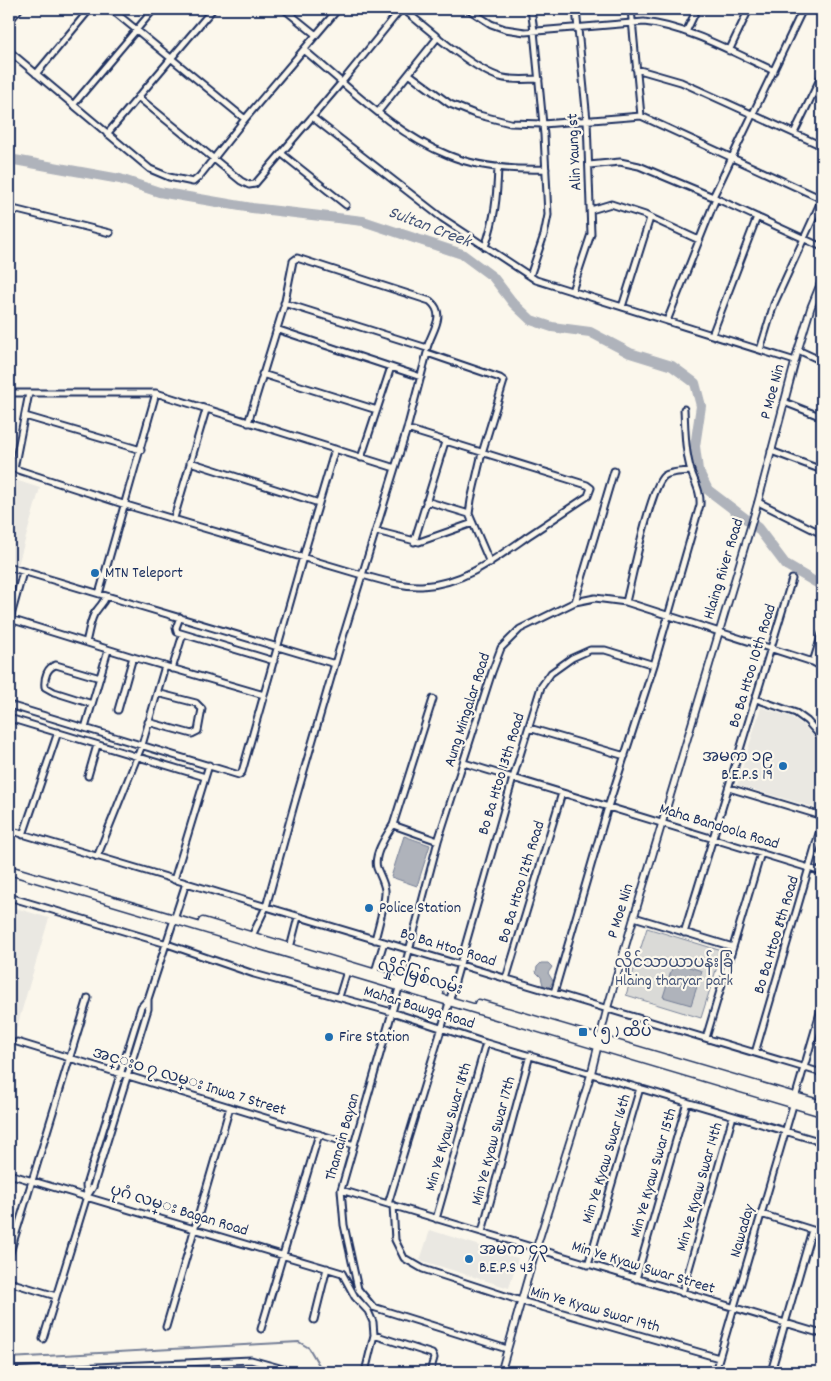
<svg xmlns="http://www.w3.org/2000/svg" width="831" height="1381" font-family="Dekko,'Noto Sans Myanmar',sans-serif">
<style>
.built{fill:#eae8e2}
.green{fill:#dadad7;stroke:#7a849a}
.water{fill:#afb3bb;stroke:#747e96}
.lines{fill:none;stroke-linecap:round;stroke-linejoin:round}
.stream{stroke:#747e96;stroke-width:2}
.river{stroke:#afb3bb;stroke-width:10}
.minor-casing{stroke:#1b2f5e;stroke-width:9}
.tertiary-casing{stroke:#1b2f5e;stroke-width:9}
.secondary-casing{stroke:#1b2f5e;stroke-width:11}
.primary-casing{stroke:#1b2f5e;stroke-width:11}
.minor{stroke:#fbf7ec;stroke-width:5}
.tertiary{stroke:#fbf7ec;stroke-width:5.5}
.secondary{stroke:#fbf7ec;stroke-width:7}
.primary{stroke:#fbf7ec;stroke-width:8}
.poi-dot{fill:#1f6fb2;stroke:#fbf7ec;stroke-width:2}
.labels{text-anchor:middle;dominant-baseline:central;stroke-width:4.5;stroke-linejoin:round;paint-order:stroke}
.street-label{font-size:16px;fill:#1b2f5e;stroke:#fbf7ec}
.poi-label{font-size:16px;fill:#1b2f5e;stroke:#fbf7ec;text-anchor:start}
.park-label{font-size:16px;fill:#415176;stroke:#fbf7ec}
.water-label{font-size:18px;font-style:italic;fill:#47577a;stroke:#fbf7ec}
</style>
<rect width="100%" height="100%" fill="#fbf7ec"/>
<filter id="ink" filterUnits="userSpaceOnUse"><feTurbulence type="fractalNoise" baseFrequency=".02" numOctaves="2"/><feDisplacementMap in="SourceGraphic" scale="10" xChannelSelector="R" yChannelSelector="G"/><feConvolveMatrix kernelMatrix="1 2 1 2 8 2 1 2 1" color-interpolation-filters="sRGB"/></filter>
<g filter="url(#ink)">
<!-- built -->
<path class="built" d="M9,478L40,488L18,565L9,563Z
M761,707L791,717L803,725L822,746V802L820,809L737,785Z
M9,906L49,918L14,1037L9,1036Z
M430,1230L518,1258L509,1288L420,1260Z"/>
<!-- green -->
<path class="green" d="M647,928L722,951L701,1018L626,995Z"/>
<!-- water -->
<path class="water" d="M404,836L430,845L417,886L391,877Z
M674,962L702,971L691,1005L663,997Z
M541,963H548L552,967L548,973L553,981L549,988L543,985L541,977L536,972L537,967Z"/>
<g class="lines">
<!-- stream -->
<path class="stream" d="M9,1358L299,1342L309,1348L323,1372"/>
<!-- river -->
<path class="river" d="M9,159L120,179L159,192L252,208L363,221L462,254L493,277L513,303L531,320L552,327L590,332L630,353L672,366L695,383L701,406L695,446L698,470L708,490L758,528L786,565L822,586"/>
<!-- minor casing -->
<g class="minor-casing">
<path id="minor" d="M111,9L245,119
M284,9L316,35
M403,9C427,28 472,69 500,77C512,81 527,79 539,79
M468,9L491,24L505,29L525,32L644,22C689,27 734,53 774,71
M631,9L641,116
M686,32L697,9
M304,50C349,87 393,133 448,155C479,168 513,170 546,169
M9,51L150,169L169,177L193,182L199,177L245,119L338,9
M729,51L749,9
M636,69L681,82L822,146
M36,74L90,9
M409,74L450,104L475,114L510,123L543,124L641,116L822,199
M138,97L241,181L249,185L255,184L342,82L401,9
M73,105L154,9
M378,112L438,37
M312,117L442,218L536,280L795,361
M794,133L822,75
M107,134L213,9
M282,154L346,205
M589,165L620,162L639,166L713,197L822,247
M713,197L803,9
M9,208L110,233
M591,210L611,204L645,215L699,240
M485,247C495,218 497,198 498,167
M530,276L544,235L548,215L544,135L534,31L531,9
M572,291L591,234L587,120L576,9
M622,307L650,218
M667,321L716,198
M276,329L421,377
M712,335L757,217
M760,350L774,304L822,199
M798,350L822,361
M262,374L377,410
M9,393H156L395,468
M784,402L822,417
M25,416L141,450
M248,423L284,306L293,261L297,258L430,301C447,315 432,330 427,348L284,303
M771,451L822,470
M361,458L391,367
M190,462L319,503
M9,467L126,505L362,575C381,580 402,587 422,586C463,584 495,559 528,536C548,523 568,509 588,496L591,488L587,485L407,429
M14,469L29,393
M426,501L469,514
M758,502L822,534
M174,518L206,410
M376,531L419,542L473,523
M414,542L445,442
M9,567L335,664
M99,594L156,393
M575,602L614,471
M626,602C632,579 650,488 664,476C671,471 683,472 691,471
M180,617L176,628L177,632L274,661
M10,619L133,657L264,695
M9,623L23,572
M86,642C89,633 90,617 97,610C101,604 104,603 106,596
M813,662L822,634
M172,669L183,634
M433,699L393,825L438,841
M756,699L796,713L807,721L822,738
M92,704L54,692L45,687C44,678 47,667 56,665L100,678
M9,705L239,775L242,772L303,557L335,449
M118,710L133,657
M9,718L205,777
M148,722L192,734L198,731L202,709L196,703L157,693
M85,728L108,650
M529,728L625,756
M464,763L822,872
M88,776L97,745
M729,788L822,816
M9,830L822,1073
M23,835L58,732
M97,857L142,745L165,666
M174,880L209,765
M9,897L167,944L254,974L392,1012L486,1043L822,1142
M634,917L733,947
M684,933L792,579
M251,938L266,907L294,805L339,650L407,429L427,353L500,378L504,381L482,453L471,500L469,514L490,563
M375,940C378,927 386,901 385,890C384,882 380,876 377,868C373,855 386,836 393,825
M290,948L298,917
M374,975L384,942
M506,979L562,793
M554,993L608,807L654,665L700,505C701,492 695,483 691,471C685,451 685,430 684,409
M339,997L347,971
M706,1038L761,853
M17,1042L354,1145
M755,1053L822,823
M9,1174L342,1273L355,1297L368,1311L373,1322L374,1335L365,1372
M341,1190L822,1334
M87,1196L86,1185L141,1007L148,999
M388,1204L442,1027L513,778L541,687L551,673L572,658L590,650H605L654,665
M393,1205L395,1240L404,1258L423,1269L521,1301L719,1358
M761,1214L822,1233
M436,1219L486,1043
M482,1232L530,1055
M9,1256L88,998
M588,1265L640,1088
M636,1279L687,1102
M9,1282L56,1296
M682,1293L733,1116
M314,1320L327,1268
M166,1327L230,1107
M261,1329L319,1134
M374,1335L432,1354L434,1358L430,1372
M43,1339L87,1196L93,1187L148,1009V999L186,883
M507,1349L373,1307L358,1289L344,1225L341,1190L401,981L438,841L492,672L501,648L520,629L575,602L595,598L626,602L813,662L822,667
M9,1371L251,1360L294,1372
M715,1372L822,1006
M771,1372L812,1230"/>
</g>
<!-- tertiary casing -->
<g class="tertiary-casing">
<path id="tertiary" d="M501,1372L536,1249L591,1074L607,1009L634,917L758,502L798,350L811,307L822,280"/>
</g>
<!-- secondary casing -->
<g class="secondary-casing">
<path id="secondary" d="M9,20L18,9"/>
</g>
<!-- primary casing -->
<g class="primary-casing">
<path id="primary" d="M9,870L822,1112
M203,922L439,993
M479,1004L822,1105"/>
</g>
<!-- minor -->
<use href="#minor" class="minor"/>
<!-- tertiary -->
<use href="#tertiary" class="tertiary"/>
<!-- secondary -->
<use href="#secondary" class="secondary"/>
<!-- primary -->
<use href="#primary" class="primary"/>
</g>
</g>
<!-- markers -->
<g class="poi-dot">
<circle cx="95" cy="573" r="5"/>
<circle cx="783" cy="766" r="5"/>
<circle cx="369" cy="908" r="5"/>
<rect x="578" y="1027" width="10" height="10" rx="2.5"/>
<circle cx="329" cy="1037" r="5"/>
<circle cx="469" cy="1259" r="5"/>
</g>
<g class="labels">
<!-- street labels -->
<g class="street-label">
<text transform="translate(575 152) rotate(-93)">Alin Yaung st</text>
<text transform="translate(773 392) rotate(-75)">P Moe Nin</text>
<text transform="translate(724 569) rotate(-73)">Hlaing River Road</text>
<text transform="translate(753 666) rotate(-73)">Bo Ba Htoo 10th Road</text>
<text transform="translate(468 710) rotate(-72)">Aung Mingalar Road</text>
<text transform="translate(502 774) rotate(-73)">Bo Ba Htoo 13th Road</text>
<text transform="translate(719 827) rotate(17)">Maha Bandoola Road</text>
<text transform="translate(522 882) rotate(-73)">Bo Ba Htoo 12th Road</text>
<text transform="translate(621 911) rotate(-73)">P Moe Nin</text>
<text transform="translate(777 935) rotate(-73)">Bo Ba Htoo 8th Road</text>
<text transform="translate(448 948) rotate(17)">Bo Ba Htoo Road</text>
<text transform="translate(420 978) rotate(17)">လှိုင်မြစ်လမ်း</text>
<text transform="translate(419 1008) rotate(17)">Mahar Bawga Road</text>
<text transform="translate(189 1082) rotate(17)">အင္းဝ ၇ လမ္း Inwa 7 Street</text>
<text transform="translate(449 1127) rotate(-74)">Min Ye Kyaw Swar 18th</text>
<text transform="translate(343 1137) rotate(-74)">Thamain Bayan</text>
<text transform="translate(494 1141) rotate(-75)">Min Ye Kyaw Swar 17th</text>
<text transform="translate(607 1159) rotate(-73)">Min Ye Kyaw Swar 16th</text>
<text transform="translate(654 1173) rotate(-74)">Min Ye Kyaw Swar 15th</text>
<text transform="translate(700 1187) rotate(-74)">Min Ye Kyaw Swar 14th</text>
<text transform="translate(179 1211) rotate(17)">ပုဂံ လမ္း Bagan Road</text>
<text transform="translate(743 1231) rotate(-74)">Nawaday</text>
<text transform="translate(643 1268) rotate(17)">Min Ye Kyaw Swar Street</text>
<text transform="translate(595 1310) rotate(16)">Min Ye Kyaw Swar 19th</text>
</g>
<!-- poi labels -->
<g class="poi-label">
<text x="105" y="573">MTN Teleport</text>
<text x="773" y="757" text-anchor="end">အမက ၁၉<tspan x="773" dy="18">B.E.P.S 19</tspan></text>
<text x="379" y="908">Police Station</text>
<text x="593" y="1032">( ၅ ) ထိပ်</text>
<text x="339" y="1037">Fire Station</text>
<text x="479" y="1250">အမက ၄၃<tspan x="479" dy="18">B.E.P.S 43</tspan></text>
</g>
<!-- park labels -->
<g class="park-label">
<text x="674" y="963">လှိုင်သာယာပန်းခြံ<tspan x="674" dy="18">Hlaing tharyar park</tspan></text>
</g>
<!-- water labels -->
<g class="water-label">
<text transform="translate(429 228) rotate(21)">Sultan Creek</text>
</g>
</g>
<!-- margin -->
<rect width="831" height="1381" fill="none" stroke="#fbf7ec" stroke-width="30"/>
<rect x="15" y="15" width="801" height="1351" fill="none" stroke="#1b2f5e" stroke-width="2" filter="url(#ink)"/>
</svg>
